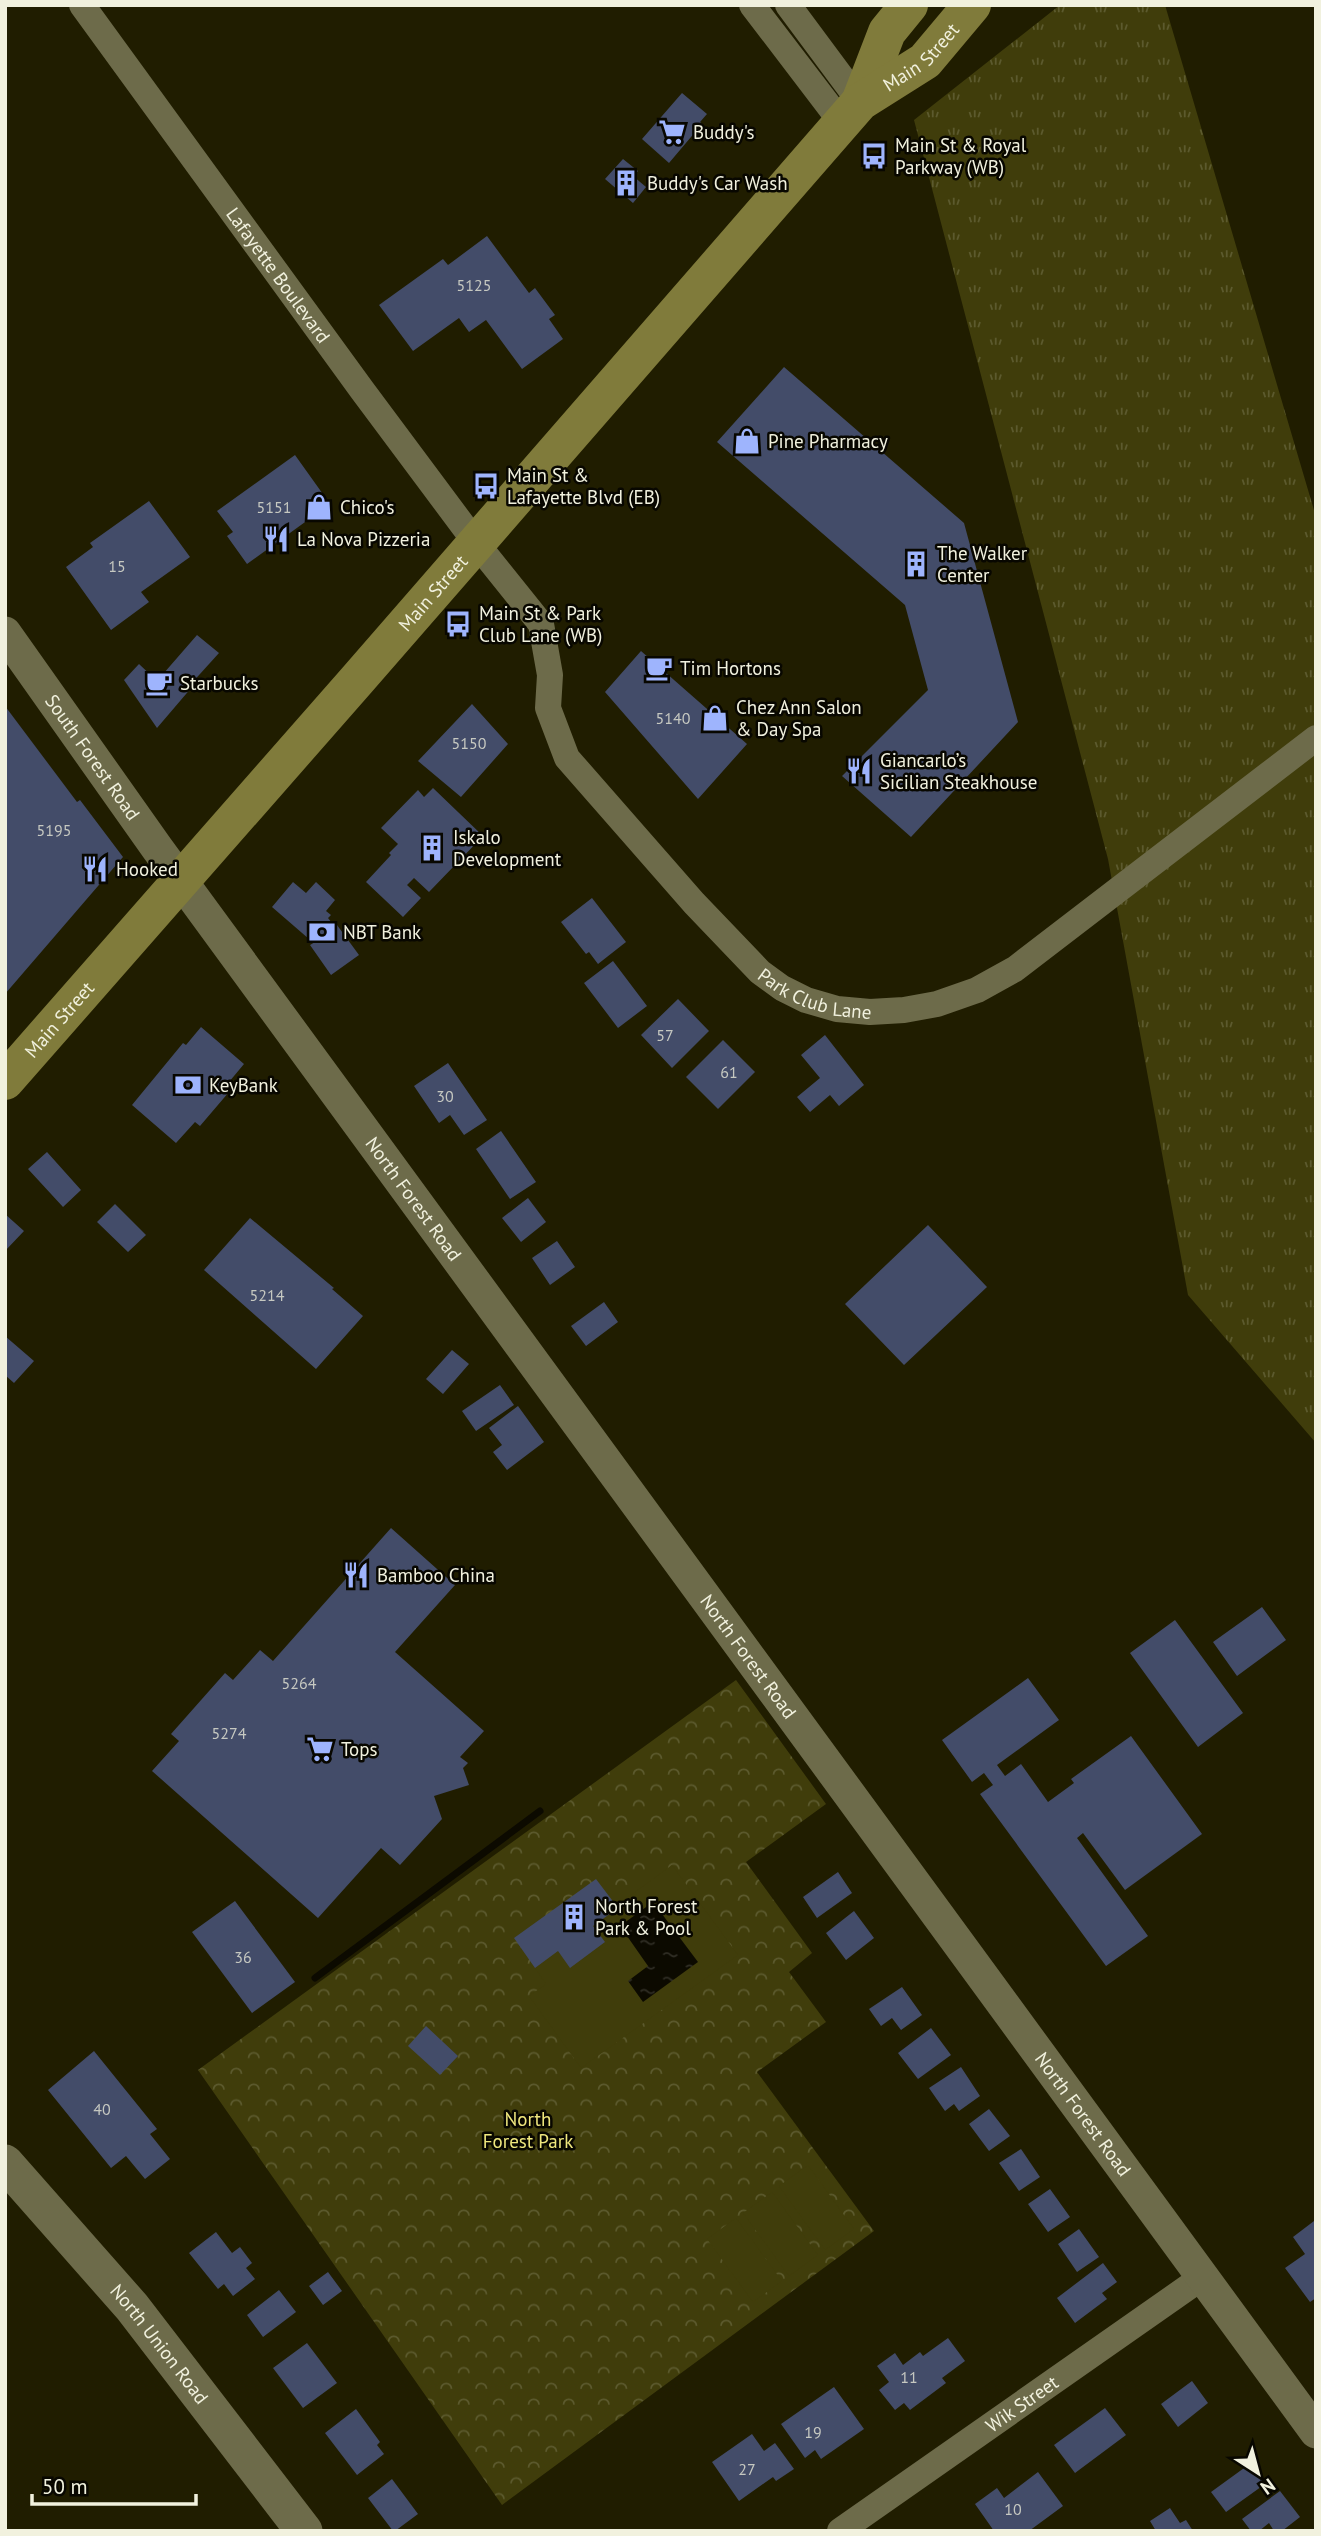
<svg xmlns="http://www.w3.org/2000/svg" width="1321" height="2536" font-family="'PT Sans',sans-serif">
<style>
.grass{fill:url(#grass-tufts)}
.park{fill:url(#park-crowns)}
.pitch{fill:#403d0b}
.water{fill:url(#water-ripples)}
.lines{fill:none;stroke-linecap:round;stroke-linejoin:round}
.stream{stroke:#0c0a00;stroke-width:7}
.building{fill:#434c69}
.minor{stroke:#6d6b4a;stroke-width:26}
.tertiary{stroke:#6d6b4a;stroke-width:33}
.secondary{stroke:#6d6b4a;stroke-width:37}
.primary{stroke:#807b3b;stroke-width:38}
.labels{text-anchor:middle;dominant-baseline:central;stroke-width:5;stroke-linejoin:round;paint-order:stroke}
.number-label{font-size:16px;fill:#c6c8c1}
.street-label{font-size:19px;fill:#f1f1de;stroke:#080700}
.poi-label{font-size:19px;fill:#f1f1de;stroke:#080700;text-anchor:start}
.park-label{font-size:19px;fill:#efe77d;stroke:#080700}
</style>
<defs>
<pattern id="grass-tufts" width="24" height="20" patternUnits="userSpaceOnUse" patternTransform="scale(1.75)"><rect width="24" height="20" fill="#403d0b"/><path d="M3 7l-1-3M5 7V3M7 7l1-3M15 17l-1-3M17 17v-4M19 17l1-3" fill="none" stroke="#5c5a2e"/></pattern>
<pattern id="park-crowns" width="20" height="18" patternUnits="userSpaceOnUse" patternTransform="scale(1.75)"><rect width="20" height="18" fill="#403d0b"/><path d="M2 6a3 3 0 1 1 6 0M12 15a3 3 0 1 1 6 0" fill="none" stroke="#5c5a2e"/></pattern>
<pattern id="water-ripples" width="26" height="14" patternUnits="userSpaceOnUse" patternTransform="scale(1.75)"><rect width="26" height="14" fill="#0c0a00"/><path d="M2 4q2-2 4 0t4 0M15 11q2-2 4 0t4 0" fill="none" stroke="#302e25"/></pattern>
</defs>
<rect width="100%" height="100%" fill="#201d00"/>
<!-- grass -->
<path class="grass" d="M1060,5H1165L1316,517V1443L1188,1295L1108,859L914,120Z"/>
<!-- park -->
<path class="park" d="M736,1680L826,1804L746,1862L812,1953L789,1972L826,2022L757,2072L874,2231L502,2505L198,2070Z"/>
<!-- pitch -->
<path class="pitch" d="M672,1865L738,1955L581,2068L529,1996L546,1984L535,1968L558,1951L571,1967L605,1943L593,1926L618,1908L616,1906Z
M808,2165L854,2229L825,2250L779,2186Z
M772,2192L818,2255L789,2276L743,2213Z
M736,2218L782,2281L753,2302L707,2239Z"/>
<!-- water -->
<path class="water" d="M653,1902L698,1962L643,2002L628,1981L648,1966L620,1926Z"/>
<g class="lines">
<!-- stream -->
<path class="stream" d="M315,1978L540,1811"/>
</g>
<!-- building -->
<path class="building" d="M682,93L707,114L700,122L702,124L669,163L642,139Z
M623,159L638,171L633,176L646,187L633,203L605,179Z
M487,236L529,293L535,288L555,315L549,319L563,339L522,369L486,320L469,332L459,318L413,351L379,305L443,259L448,265Z
M784,367L964,523L1018,722L911,837L842,776L928,690L905,605L717,442Z
M295,455L330,504L247,564L227,536L233,532L217,511Z
M149,501L190,557L141,592L149,602L111,630L66,567L93,547L90,543Z
M197,635L219,653L190,685L192,687L157,728L124,680L139,664L157,681Z
M641,651L747,744L698,799L605,692Z
M472,704L508,744L461,797L418,761Z
M5,706L77,802L80,800L123,857L5,994Z
M433,788L483,836L429,892L414,878L407,885L421,898L403,917L366,882L391,855L389,853L398,844L381,828L418,790L424,797Z
M293,882L306,893L316,882L335,900L326,911L331,915L328,918L335,927L337,925L359,955L331,975L310,945L315,942L311,937L309,939L272,907Z
M592,898L626,942L598,964L589,952L586,954L561,922Z
M613,961L647,1006L618,1028L584,983Z
M678,999L709,1031L672,1068L641,1035Z
M201,1027L244,1064L224,1088L229,1092L200,1126L195,1122L176,1143L132,1105L183,1043L186,1045Z
M825,1035L864,1085L839,1106L830,1095L810,1112L797,1097L820,1078L801,1055Z
M723,1040L755,1072L718,1109L686,1077Z
M448,1063L487,1120L464,1135L450,1115L439,1123L414,1086Z
M501,1131L536,1182L510,1199L476,1149Z
M47,1152L81,1190L63,1207L28,1169Z
M528,1198L546,1222L521,1242L502,1218Z
M115,1204L146,1235L128,1252L97,1222Z
M5,1214L24,1231L5,1251Z
M250,1218L334,1288L332,1289L363,1316L316,1369L204,1270Z
M928,1225L987,1287L904,1365L845,1304Z
M557,1241L575,1267L550,1285L532,1258Z
M604,1302L618,1322L586,1346L571,1326Z
M5,1336L34,1361L14,1383L5,1375Z
M452,1350L469,1364L443,1394L426,1379Z
M500,1385L514,1405L476,1431L462,1411Z
M518,1406L544,1442L507,1470L493,1452L502,1445L489,1428Z
M391,1528L455,1585L395,1652L484,1731L460,1757L468,1763L463,1768L469,1785L434,1796L442,1819L400,1865L381,1848L318,1918L152,1771L179,1741L171,1734L225,1673L233,1680L260,1650L273,1661Z
M1262,1607L1286,1640L1237,1676L1213,1642Z
M1175,1620L1243,1713L1198,1747L1130,1653Z
M1028,1678L1059,1720L997,1765L1005,1776L1021,1764L1048,1802L1074,1783L1071,1779L1131,1736L1202,1834L1125,1890L1083,1833L1077,1838L1148,1936L1106,1966L980,1794L993,1785L984,1773L972,1782L942,1740Z
M838,1872L852,1893L817,1918L803,1897Z
M596,1879L618,1908L593,1926L605,1942L570,1968L558,1951L535,1968L514,1938Z
M235,1901L295,1982L252,2013L192,1932Z
M854,1911L874,1938L846,1960L826,1933Z
M902,1987L922,2015L901,2030L892,2018L881,2026L869,2009Z
M426,2026L458,2056L440,2075L408,2046Z
M931,2028L951,2055L918,2079L898,2053Z
M94,2051L157,2129L150,2134L170,2159L145,2179L126,2156L111,2168L48,2090Z
M961,2067L980,2096L959,2111L954,2104L945,2111L929,2088Z
M989,2109L1010,2136L989,2151L969,2124Z
M1021,2149L1040,2177L1019,2191L999,2163Z
M1050,2189L1070,2217L1048,2232L1028,2204Z
M1314,2221L1316,2298L1310,2302L1285,2268L1305,2254L1293,2237Z
M1079,2229L1099,2257L1077,2272L1058,2244Z
M216,2232L232,2253L240,2247L252,2263L246,2268L255,2279L233,2296L224,2284L218,2289L189,2253Z
M1103,2263L1117,2282L1102,2293L1107,2299L1075,2323L1057,2298Z
M328,2272L342,2291L323,2305L309,2286Z
M279,2290L296,2312L263,2337L247,2315Z
M948,2338L965,2361L942,2378L946,2383L910,2410L904,2403L895,2410L879,2390L889,2382L877,2366L895,2353L903,2365L920,2352L923,2356Z
M307,2343L337,2383L303,2408L273,2368Z
M1192,2381L1208,2403L1178,2427L1161,2404Z
M834,2387L864,2429L821,2459L815,2450L805,2458L781,2424Z
M1105,2408L1126,2435L1075,2473L1054,2445Z
M356,2409L380,2442L377,2445L384,2454L357,2475L325,2433Z
M752,2434L764,2451L775,2443L794,2469L776,2481L773,2477L739,2501L712,2462Z
M1251,2463L1265,2484L1226,2512L1211,2492Z
M1038,2472L1063,2506L1029,2531H994L975,2504L997,2488L1004,2498Z
M392,2479L418,2514L395,2531H393L368,2498Z
M1280,2491L1300,2517L1282,2531H1274L1269,2523L1259,2531H1251L1242,2519Z
M1170,2508L1180,2523L1186,2520L1193,2531H1156L1150,2521Z"/>
<g class="lines">
<!-- minor -->
<g class="minor">
<path id="s1" d="M82,5L362,390L476,543L541,624L550,675L548,708L567,758L694,903L760,972L782,988L806,1000L837,1009L870,1012L904,1010L937,1004L977,990L1015,969L1316,738"/>
<path d="M752,5L842,123"/>
<path d="M788,5L860,102"/>
<path id="s2" d="M840,2531L1204,2276"/>
</g>
<!-- tertiary -->
<path class="tertiary" id="s3" d="M5,633L157,848L1316,2432"/>
<!-- secondary -->
<path class="secondary" id="s4" d="M5,2163L132,2307L304,2531"/>
<!-- primary -->
<g class="primary">
<path d="M860,102L887,32L909,5"/>
<path id="s5" d="M5,1081L357,680L860,102L925,61L972,5"/>
</g>
</g>
<!-- icons -->
<defs>
<g id="supermarket-bare" transform="scale(2.1)"><path d="M-6-5.5h2.5l.6 2H6L4.5 2H-2.5L-4.4-4H-6ZM-1.5 3.2a1.3 1.3 0 1 0 .1 0ZM3 3.2a1.3 1.3 0 1 0 .1 0Z" fill="#9eb4fd" stroke="#080700" stroke-width="2.5" paint-order="stroke"/></g>
<g id="bus-bare" transform="scale(2.1)"><path d="M-5-6H5V4H4V6H2V4H-2V6H-4V4H-5ZM-3.5-4V0h7V-4ZM-3.5 1.2v1.5H-2V1.2ZM2 1.2v1.5H3.5V1.2Z" fill="#9eb4fd" stroke="#080700" stroke-width="2.5" paint-order="stroke"/></g>
<g id="building-bare" transform="scale(2.1)"><path d="M-4-6H4V6H1V3H-1V6H-4ZM-2.5-4.3h1.7v1.8h-1.7ZM.8-4.3h1.7v1.8H.8ZM-2.5-1h1.7V.8h-1.7ZM.8-1h1.7V.8H.8Z" fill="#9eb4fd" stroke="#080700" stroke-width="2.5" paint-order="stroke"/></g>
<g id="shop-bare" transform="scale(2.1)"><path d="M-5-2.5h2.3a2.7 3.5 0 0 1 5.4 0H5L5.5 6h-11ZM-1.5-2.5h3a1.5 2.3 0 0 0-3 0Z" fill="#9eb4fd" stroke="#080700" stroke-width="2.5" paint-order="stroke"/></g>
<g id="restaurant-bare" transform="scale(2.1)"><path d="M-5-6h1v4h1v-4h1v4h1v-4h1v5L-1.5 .5V6h-2V.5L-5-1ZM5-6V6H3V1.5H1.5Q1.5-4 5-6Z" fill="#9eb4fd" stroke="#080700" stroke-width="2.5" paint-order="stroke"/></g>
<g id="cafe-bare" transform="scale(2.1)"><path d="M-5.5-4.5H6V0H3Q3 3.5 0 3.5H-2.5Q-5.5 3.5-5.5 0ZM3-3.2v2h1.7v-2ZM-6 4.5H4V6H-6Z" fill="#9eb4fd" stroke="#080700" stroke-width="2.5" paint-order="stroke"/></g>
<g id="bank-bare" transform="scale(2.1)"><path d="M-6-4H6V4H-6ZM0-2.3a2.3 2.3 0 1 0 0 4.6a2.3 2.3 0 1 0 0-4.6Z" fill="#9eb4fd" stroke="#080700" stroke-width="2.5" paint-order="stroke"/></g>
</defs>
<g fill-rule="evenodd">
<use href="#supermarket-bare" x="672" y="132"/>
<use href="#bus-bare" x="874" y="156"/>
<use href="#building-bare" x="626" y="183"/>
<use href="#shop-bare" x="747" y="441"/>
<use href="#bus-bare" x="486" y="486"/>
<use href="#shop-bare" x="319" y="507"/>
<use href="#restaurant-bare" x="276" y="539"/>
<use href="#building-bare" x="916" y="564"/>
<use href="#bus-bare" x="458" y="624"/>
<use href="#cafe-bare" x="659" y="668"/>
<use href="#cafe-bare" x="159" y="683"/>
<use href="#shop-bare" x="715" y="718"/>
<use href="#restaurant-bare" x="859" y="771"/>
<use href="#building-bare" x="432" y="848"/>
<use href="#restaurant-bare" x="95" y="869"/>
<use href="#bank-bare" x="322" y="932"/>
<use href="#bank-bare" x="188" y="1085"/>
<use href="#restaurant-bare" x="356" y="1575"/>
<use href="#supermarket-bare" x="320" y="1749"/>
<use href="#building-bare" x="574" y="1917"/>
</g>
<g class="labels">
<!-- number labels -->
<g class="number-label">
<text x="474" y="285">5125</text>
<text x="274" y="507">5151</text>
<text x="117" y="566">15</text>
<text x="673" y="718">5140</text>
<text x="469" y="743">5150</text>
<text x="54" y="830">5195</text>
<text x="665" y="1035">57</text>
<text x="729" y="1072">61</text>
<text x="445" y="1096">30</text>
<text x="267" y="1295">5214</text>
<text x="299" y="1683">5264</text>
<text x="229" y="1733">5274</text>
<text x="243" y="1957">36</text>
<text x="102" y="2109">40</text>
<text x="909" y="2377">11</text>
<text x="813" y="2432">19</text>
<text x="747" y="2469">27</text>
<text x="1013" y="2509">10</text>
</g>
<!-- street labels -->
<g class="street-label">
<text stroke="none"><textPath href="#s5" startOffset="1376">Main Street</textPath></text>
<text stroke="none"><textPath href="#s1" startOffset="334">Lafayette Boulevard</textPath></text>
<text stroke="none"><textPath href="#s5" startOffset="649">Main Street</textPath></text>
<text stroke="none"><textPath href="#s3" startOffset="152">South Forest Road</textPath></text>
<text stroke="none"><textPath href="#s1" startOffset="1258">Park Club Lane</textPath></text>
<text stroke="none"><textPath href="#s5" startOffset="82">Main Street</textPath></text>
<text stroke="none"><textPath href="#s3" startOffset="698">North Forest Road</textPath></text>
<text stroke="none"><textPath href="#s3" startOffset="1265">North Forest Road</textPath></text>
<text stroke="none"><textPath href="#s3" startOffset="1832">North Forest Road</textPath></text>
<text stroke="none"><textPath href="#s4" startOffset="238">North Union Road</textPath></text>
<text stroke="none"><textPath href="#s2" startOffset="222">Wik Street</textPath></text>
</g>
<!-- poi labels -->
<g class="poi-label">
<text x="693" y="132">Buddy's</text>
<text x="895" y="145">Main St &amp; Royal<tspan x="895" dy="22">Parkway (WB)</tspan></text>
<text x="647" y="183">Buddy's Car Wash</text>
<text x="768" y="441">Pine Pharmacy</text>
<text x="507" y="475">Main St &amp;<tspan x="507" dy="22">Lafayette Blvd (EB)</tspan></text>
<text x="340" y="507">Chico's</text>
<text x="297" y="539">La Nova Pizzeria</text>
<text x="937" y="553">The Walker<tspan x="937" dy="22">Center</tspan></text>
<text x="479" y="613">Main St &amp; Park<tspan x="479" dy="22">Club Lane (WB)</tspan></text>
<text x="680" y="668">Tim Hortons</text>
<text x="180" y="683">Starbucks</text>
<text x="736" y="707">Chez Ann Salon<tspan x="736" dy="22">&amp; Day Spa</tspan></text>
<text x="880" y="760">Giancarlo’s<tspan x="880" dy="22">Sicilian Steakhouse</tspan></text>
<text x="453" y="837">Iskalo<tspan x="453" dy="22">Development</tspan></text>
<text x="116" y="869">Hooked</text>
<text x="343" y="932">NBT Bank</text>
<text x="209" y="1085">KeyBank</text>
<text x="377" y="1575">Bamboo China</text>
<text x="341" y="1749">Tops</text>
<text x="595" y="1906">North Forest<tspan x="595" dy="22">Park &amp; Pool</tspan></text>
</g>
<!-- park labels -->
<g class="park-label">
<text x="528" y="2119">North<tspan x="528" dy="22">Forest Park</tspan></text>
</g>
</g>
<!-- border -->
<rect width="1321" height="2536" fill="none" stroke="#f1f1de" stroke-width="14"/>
<!-- north arrow -->
<g transform="translate(1258 2473) rotate(144)" stroke="#080700" stroke-width="5" paint-order="stroke">
<path d="M0-5L12 26L0 18L-12 26Z" fill="#f1f1de"/>
<text y="-10" font-size="19" font-weight="bold" text-anchor="middle" fill="#f1f1de">N</text>
</g>
<!-- scale -->
<path d="M32 2494v10h164v-10" fill="none" stroke="#f1f1de" stroke-width="3.5"/>
<text x="42" y="2494" font-size="21" fill="#f1f1de" stroke="#080700" stroke-width="5" paint-order="stroke">50 m</text>
</svg>
